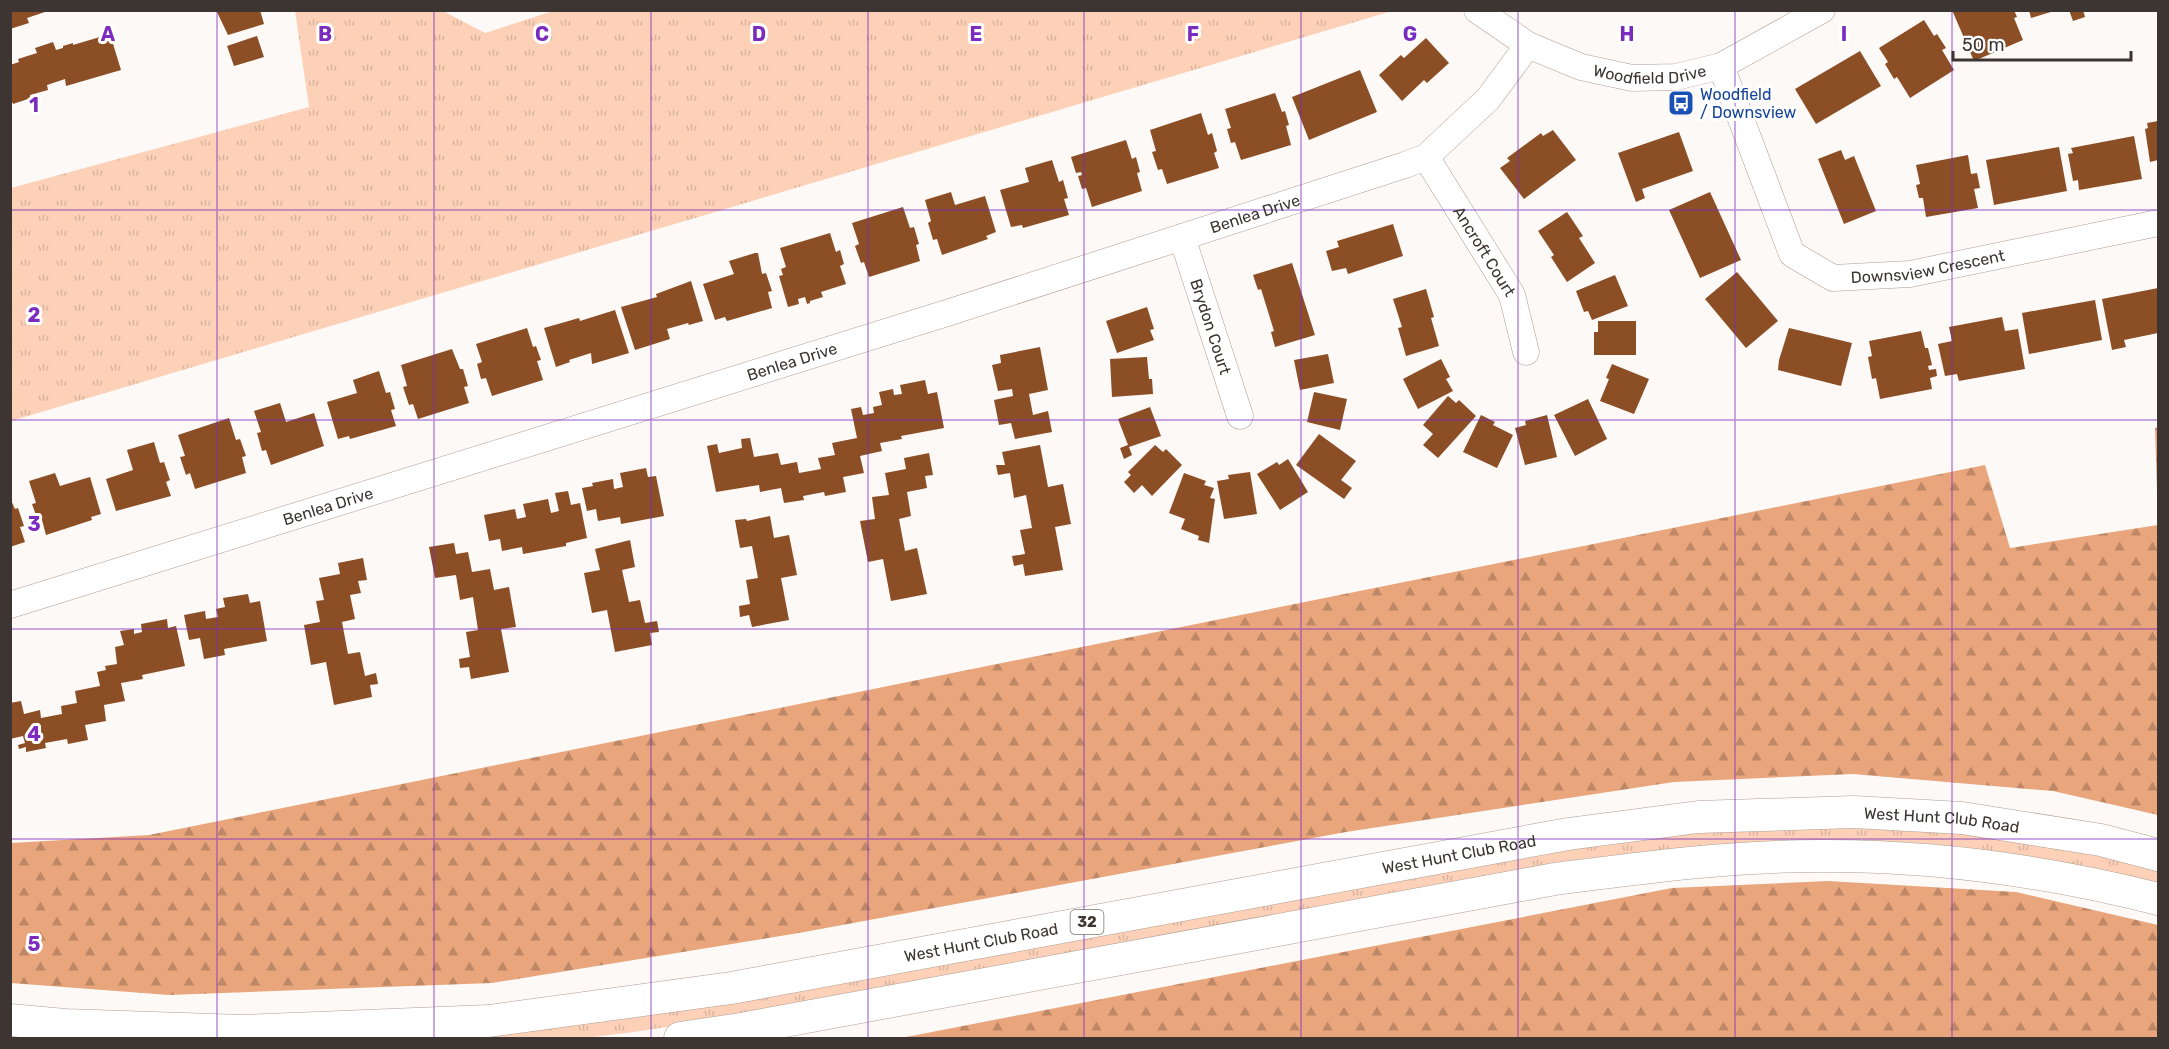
<svg xmlns="http://www.w3.org/2000/svg" width="2169" height="1049" font-family="Rubik,sans-serif">
<style>
.grass{fill:url(#grass-tufts)}
.forest{fill:url(#forest-firs)}
.building{fill:#8b4e25}
.lines{fill:none;stroke-linecap:round;stroke-linejoin:round}
.minor-casing{stroke:#af9e94;stroke-width:27}
.major-casing{stroke:#af9e94;stroke-width:33}
.minor{stroke:#fff;stroke-width:26}
.major{stroke:#fff;stroke-width:32}
.grid{fill:none;stroke:#7b2cbf;stroke-width:1.5;stroke-opacity:0.55}
.labels{text-anchor:middle;dominant-baseline:central;stroke-width:6;stroke-linejoin:round;paint-order:stroke}
.shield{fill:#fff;stroke:#76726f;stroke-width:1.5}
.shield-label{font-size:15px;font-weight:bold;fill:#3c3531}
.street-label{font-size:16px;fill:#3c3531;stroke:#fff}
.transit-label{font-size:16px;fill:#164399;stroke:#fff;text-anchor:start}
.grid-label{font-size:20px;text-anchor:middle;font-weight:bold;fill:#7b2cbf;stroke:#fff;stroke-width:6;stroke-linejoin:round;paint-order:stroke}
</style>
<defs>
<pattern id="grass-tufts" width="24" height="20" patternUnits="userSpaceOnUse" patternTransform="scale(1.5)"><rect width="24" height="20" fill="#fcd1b7"/><path d="M3 7l-1-3M5 7V3M7 7l1-3M15 17l-1-3M17 17v-4M19 17l1-3" fill="none" stroke="#d9b49e"/></pattern>
<pattern id="forest-firs" width="22" height="20" patternUnits="userSpaceOnUse" patternTransform="scale(1.5)"><rect width="22" height="20" fill="#e9a57b"/><path d="M5 1l3.5 6h-7zM16 11l3.5 6h-7z" fill="#be8765"/></pattern>
</defs>
<rect width="100%" height="100%" fill="#fdf9f7"/>
<!-- grass -->
<path class="grass" d="M556,10H1392V11L11,421V188L309,107L295,11H443L485,33Z
M1815,825L1921,830L2017,839L2158,867V884C2061,858 1959,851 1859,842L634,1032L585,1038H440L1486,861L1689,833Z"/>
<!-- forest -->
<path class="forest" d="M2158,427V815L2053,791L1853,774L1674,782L1346,832L799,933L492,983L169,995L11,983V843L149,835L1985,465L2010,548L2158,525L2155,428Z
M1828,881L2016,892L2158,925V1038H901L1672,888Z"/>
<!-- building -->
<path class="building" d="M10,10H48V11L27,18L29,23L10,29Z
M216,10H260L264,24L228,35Z
M1952,10H2014L2017,17L2014,18L2023,40L1974,61Z
M2029,10H2054V11L2031,18Z
M2069,10H2083L2085,17L2073,21Z
M1924,20L1934,36L1937,34L1946,48L1942,50L1954,70L1910,98L1897,77L1894,79L1885,64L1888,62L1879,48Z
M110,34L121,70L66,86L65,79L47,85L48,90L30,95L31,98L13,104L10,97V65L19,62L18,59L37,53L35,48L53,42L56,50L63,48V46L73,43V45Z
M257,36L264,57L234,66L227,46Z
M1426,38L1449,63L1427,83L1424,80L1402,101L1379,75L1401,55L1404,58Z
M1860,51L1881,86L1816,124L1795,89Z
M1360,70L1377,112L1309,140L1292,97Z
M1275,93L1282,112L1285,111L1289,125L1286,126L1291,145L1241,160L1235,142L1231,143L1227,129L1231,128L1225,109Z
M1201,113L1208,135L1212,133L1217,151L1214,153L1219,168L1167,184L1162,169L1158,170L1152,152L1156,151L1150,130Z
M2158,121V160L2150,162L2145,129L2148,128L2147,123Z
M1553,130L1576,160L1524,199L1500,168L1510,161L1507,158L1541,133L1543,136Z
M1679,132L1693,171L1642,189L1645,198L1636,202L1618,153Z
M2134,136L2142,179L2079,190L2078,180L2073,181L2068,154L2073,153L2071,148Z
M1126,140L1132,159L1136,157L1140,172L1137,173L1142,191L1092,207L1086,188L1082,189L1078,176L1082,175L1081,172L1076,173L1071,157Z
M2059,147L2067,191L1994,205L1986,160Z
M1841,150L1845,160L1854,156L1876,211L1844,224L1818,159Z
M1968,155L1971,174L1977,173L1980,188L1974,189L1978,208L1926,217L1923,198H1919L1916,185L1920,184L1916,165Z
M1052,160L1059,182L1063,180L1068,198L1064,199L1069,215L1023,228L1022,225L1011,227L1000,190L1029,182L1025,168Z
M951,192L955,205L985,196L996,232L986,236L988,239L942,255L937,239L933,240L928,223L931,221L925,200Z
M1710,192L1741,260L1700,278L1669,210Z
M903,207L910,228L914,227L919,244L916,245L920,261L869,277L864,262L861,263L855,246L859,244L852,223Z
M1567,212L1583,236L1579,238L1595,263L1567,282L1551,257L1554,255L1538,231Z
M1393,224L1403,256L1348,274L1346,268L1332,271L1326,251L1339,247L1337,241Z
M830,233L836,252L840,250L844,264L840,266L846,284L821,292L823,297L810,301V303L807,304L805,297L798,299L799,304L788,307L779,276L783,275L781,269L786,267L780,248Z
M755,253H758L762,274L766,273L772,291L768,292L772,308L727,321L725,317L715,320L703,284L734,274L729,261Z
M1292,263L1315,335L1275,347L1271,332L1274,331L1261,289L1258,290L1253,275Z
M1737,272L1778,321L1746,348L1705,299Z
M1615,275L1628,306L1592,320L1588,311L1584,312L1576,291Z
M691,281L703,321L689,325L688,323L667,329L670,339L635,350L621,307L657,297L656,294Z
M2158,288V333L2124,340L2126,347L2112,350L2102,299Z
M1426,289L1434,317L1431,318L1439,346L1406,356L1398,328L1402,327L1393,299Z
M2095,300L2102,340L2029,354L2022,313Z
M1147,307L1154,329L1150,330L1154,340L1117,353L1106,321Z
M615,310L629,353L592,364L591,353L569,360L570,362L556,367L544,328L579,318L580,321Z
M2002,317L2005,331L2018,329L2025,369L1959,381L1957,374L1945,376L1938,344L1952,341L1949,327Z
M1598,321H1636V355H1594V332H1598Z
M527,328L533,347L536,346L541,360L537,361L543,380L492,396L486,378L481,379L477,364L482,362L476,344Z
M1789,328L1852,343L1841,386L1778,370L1779,360Z
M1921,331L1925,348H1928L1932,365L1928,366L1929,370L1936,369L1937,376L1930,378L1932,389L1880,399L1876,378L1872,379L1868,357L1872,356L1869,341Z
M1040,347L1048,390L1029,394L1033,415L1048,411L1052,432L1015,439L1011,423L999,425L994,400L1013,396L1012,389L998,391L992,365L1001,363L1000,355Z
M452,349L460,369H463L468,386L464,387L469,403L418,419L413,404L409,405L403,387L407,386L401,365Z
M1328,354L1334,383L1300,390L1294,360Z
M1147,357L1149,379H1152L1153,394L1112,397L1110,359Z
M1441,359L1450,377L1446,379L1453,391L1418,409L1403,379Z
M1612,364L1649,379L1634,414L1600,401L1609,379L1606,378Z
M379,371L386,393L390,392L395,409L391,410L396,426L350,439L349,436L338,439L327,402L357,393L353,380Z
M925,380L928,394L937,392L944,428L901,436L902,439L880,443L882,451L860,456L864,473L843,477L846,492L825,496L824,492L803,496L804,500L784,503L781,488L760,492L759,485L716,492L707,446L717,444L719,453L742,448L741,439L750,438L754,457L778,453L781,465L797,462L799,473L821,469L818,458L835,455L832,443L857,438L851,409L861,407L863,415L874,413L873,407L882,405L879,392L893,389L894,395L902,394L900,385Z
M1314,392L1347,399L1340,430L1307,422Z
M1448,396L1456,403L1459,400L1476,416L1438,458L1423,445L1433,434L1423,425Z
M1588,399L1607,439L1575,456L1554,415Z
M280,403L286,422L314,413L324,446L271,465L266,450L262,451L257,433L261,432L254,411Z
M1150,407L1161,436L1129,447L1132,455L1124,459L1120,448L1128,445L1118,419Z
M1481,415L1495,422L1493,425L1513,435L1497,468L1463,452Z
M1547,415L1557,457L1525,465L1515,428L1526,425L1525,421Z
M229,418L236,440L240,439L246,456L242,457L246,473L195,489L190,473L186,475L180,457L185,456L178,435Z
M1319,434L1356,461L1341,480L1352,488L1344,499L1296,465Z
M154,442L160,463L164,462L170,480L166,482L171,496L116,511L106,479L133,470L127,450Z
M1040,445L1048,487L1063,484L1071,524L1055,527L1063,570L1025,576L1023,564L1014,566L1012,556L1025,554L1020,530L1032,528L1026,495L1014,498L1010,473L998,475L996,465H1005L1002,452Z
M1155,445L1163,452L1166,449L1182,465L1152,496L1142,485L1134,493L1124,482L1131,475L1128,472Z
M929,453L933,475L925,476L927,488L907,492L911,516L899,519L905,551L917,548L927,594L891,601L883,559L868,562L860,521L875,519L872,497L889,495L885,473L906,469L904,458Z
M1288,459L1308,492L1280,510L1257,474L1277,462L1279,465Z
M646,468L648,477L656,476L664,516L621,524L620,517L598,521L596,509L587,511L582,488L593,486L592,483L613,479L614,489L623,487L620,473Z
M1250,472L1257,514L1224,519L1217,481L1229,479L1228,475Z
M55,473L60,486L90,477L101,514L91,517L92,520L46,535L42,520L38,521L32,504L36,503L29,481Z
M1184,473L1206,481L1204,485L1214,488L1210,498L1215,499L1209,543L1198,540L1199,536L1181,529L1185,519L1169,513Z
M568,491L571,505L580,503L587,538L566,543V546L523,554L522,547L502,551L500,539L489,541L484,515L515,509L517,519L526,517L523,504L548,499L551,513L559,511L555,493Z
M10,498L15,509L18,508L24,526L20,527L25,542L10,547Z
M770,516L774,538L789,535L797,575L781,578L789,620L752,627L749,615L740,617L739,606L750,604L746,580L758,578L752,546L740,548L735,520L746,519L747,521Z
M630,540L635,567L622,570L629,602L640,600L645,623L657,621L659,632L650,633L652,645L615,652L607,610L592,613L584,573L600,570L595,549Z
M454,543L456,554L468,552L472,572L490,569L494,590L509,587L516,627L501,629L509,672L471,679L469,667L460,668L459,659L470,657L466,632L478,630L473,597L460,600L456,575L435,578L429,547Z
M363,558L367,580L358,581L361,593L350,595L355,619L342,622L348,654L360,652L365,676L376,673L378,684L370,685L372,697L334,705L326,662L311,665L304,625L320,622L316,601L324,600L319,578L340,574L338,563Z
M248,594L250,603L260,601L267,641L224,649L225,655L204,659L200,638L189,640L184,615L205,611L206,619L218,617L216,609L225,607L223,598Z
M167,619L168,628L176,626L185,666L142,675L143,679L121,683L125,701L104,705L106,721L85,725L88,740L68,744L67,739L45,743L46,748L26,752V747L19,749L18,745L25,743L23,736L10,739V703L21,701L24,714L40,710L41,718L62,714L61,706L77,703L75,691L100,686L97,672L106,670L105,666L117,664L115,647L124,645L120,631L134,629V634L142,632L141,624Z"/>
<g class="lines">
<!-- minor casing -->
<g class="minor-casing">
<g id="minor">
<path id="s1" d="M1477,10L1528,45L1581,67L1632,78L1676,77L1721,66L1822,10"/>
<path id="s2" d="M1721,66L1792,254L1833,278L1910,274L2158,223"/>
<path id="s3" d="M1426,157L1512,295L1526,352"/>
<path id="s4" d="M1182,237L1240,416"/>
<path id="s5" d="M10,605L947,313L1405,165L1426,157L1488,99L1528,45"/>
</g>
</g>
<!-- major casing -->
<g class="major-casing">
<g id="major">
<path id="s6" d="M10,1020L65,1025L243,1031L489,1021L731,988L1568,834L1698,817L1854,812L1962,818L2101,840L2158,855"/>
<path d="M680,1038L741,1029L1555,879C1642,868 1729,856 1817,856C1932,855 2047,871 2158,899"/>
</g>
</g>
<!-- minor -->
<use href="#minor" class="minor"/>
<!-- major -->
<use href="#major" class="major"/>
</g>
<!-- grid -->
<path class="grid" d="M217,10V1038M434,10V1038M651,10V1038M868,10V1038M1084,10V1038M1301,10V1038M1518,10V1038M1735,10V1038M1952,10V1038M10,210H2158M10,420H2158M10,629H2158M10,839H2158"/>
<!-- icons -->
<defs>
<g id="bus-square" transform="scale(1.35)"><rect x="-9" y="-9" width="18" height="18" rx="4" fill="#1a4fb4" stroke="#fff"/><path d="M-5-6H5V4H4V6H2V4H-2V6H-4V4H-5ZM-3.5-4V0h7V-4ZM-3.5 1.2v1.5H-2V1.2ZM2 1.2v1.5H3.5V1.2Z" fill="#fff"/></g>
</defs>
<g fill-rule="evenodd">
<use href="#bus-square" x="1681" y="103"/>
</g>
<g class="labels">
<!-- shield labels -->
<rect class="shield" x="1070.5" y="910" width="33" height="24" rx="4.5"/>
<g class="shield-label">
<text x="1087" y="922">32</text>
</g>
<!-- street labels -->
<g class="street-label">
<text stroke="none"><textPath href="#s1" startOffset="189">Woodfield Drive</textPath></text>
<text stroke="none"><textPath href="#s5" startOffset="1305">Benlea Drive</textPath></text>
<text stroke="none"><textPath href="#s3" startOffset="111">Ancroft Court</textPath></text>
<text stroke="none"><textPath href="#s2" startOffset="344">Downsview Crescent</textPath></text>
<text stroke="none"><textPath href="#s4" startOffset="94">Brydon Court</textPath></text>
<text stroke="none"><textPath href="#s5" startOffset="819">Benlea Drive</textPath></text>
<text stroke="none"><textPath href="#s5" startOffset="333">Benlea Drive</textPath></text>
<text stroke="none"><textPath href="#s6" startOffset="1950">West Hunt Club Road</textPath></text>
<text stroke="none"><textPath href="#s6" startOffset="1464">West Hunt Club Road</textPath></text>
<text stroke="none"><textPath href="#s6" startOffset="978">West Hunt Club Road</textPath></text>
</g>
<!-- transit labels -->
<g class="transit-label">
<text x="1700" y="94">Woodfield<tspan x="1700" dy="18">/ Downsview</tspan></text>
</g>
</g>
<g class="grid-label">
<text x="108" y="41">A</text>
<text x="325" y="41">B</text>
<text x="542" y="41">C</text>
<text x="759" y="41">D</text>
<text x="976" y="41">E</text>
<text x="1193" y="41">F</text>
<text x="1410" y="41">G</text>
<text x="1627" y="41">H</text>
<text x="1844" y="41">I</text>
<text x="34" y="112">1</text>
<text x="34" y="322">2</text>
<text x="34" y="531">3</text>
<text x="34" y="741">4</text>
<text x="34" y="951">5</text>
</g>
<!-- border -->
<rect width="2169" height="1049" fill="none" stroke="#3c3531" stroke-width="24"/>
<!-- scale -->
<path d="M1953 51v9h178v-9" fill="none" stroke="#3c3531" stroke-width="3"/>
<text x="1962" y="51" font-size="18" fill="#3c3531" stroke="#ffffff" stroke-width="4.5" paint-order="stroke">50 m</text>
</svg>
